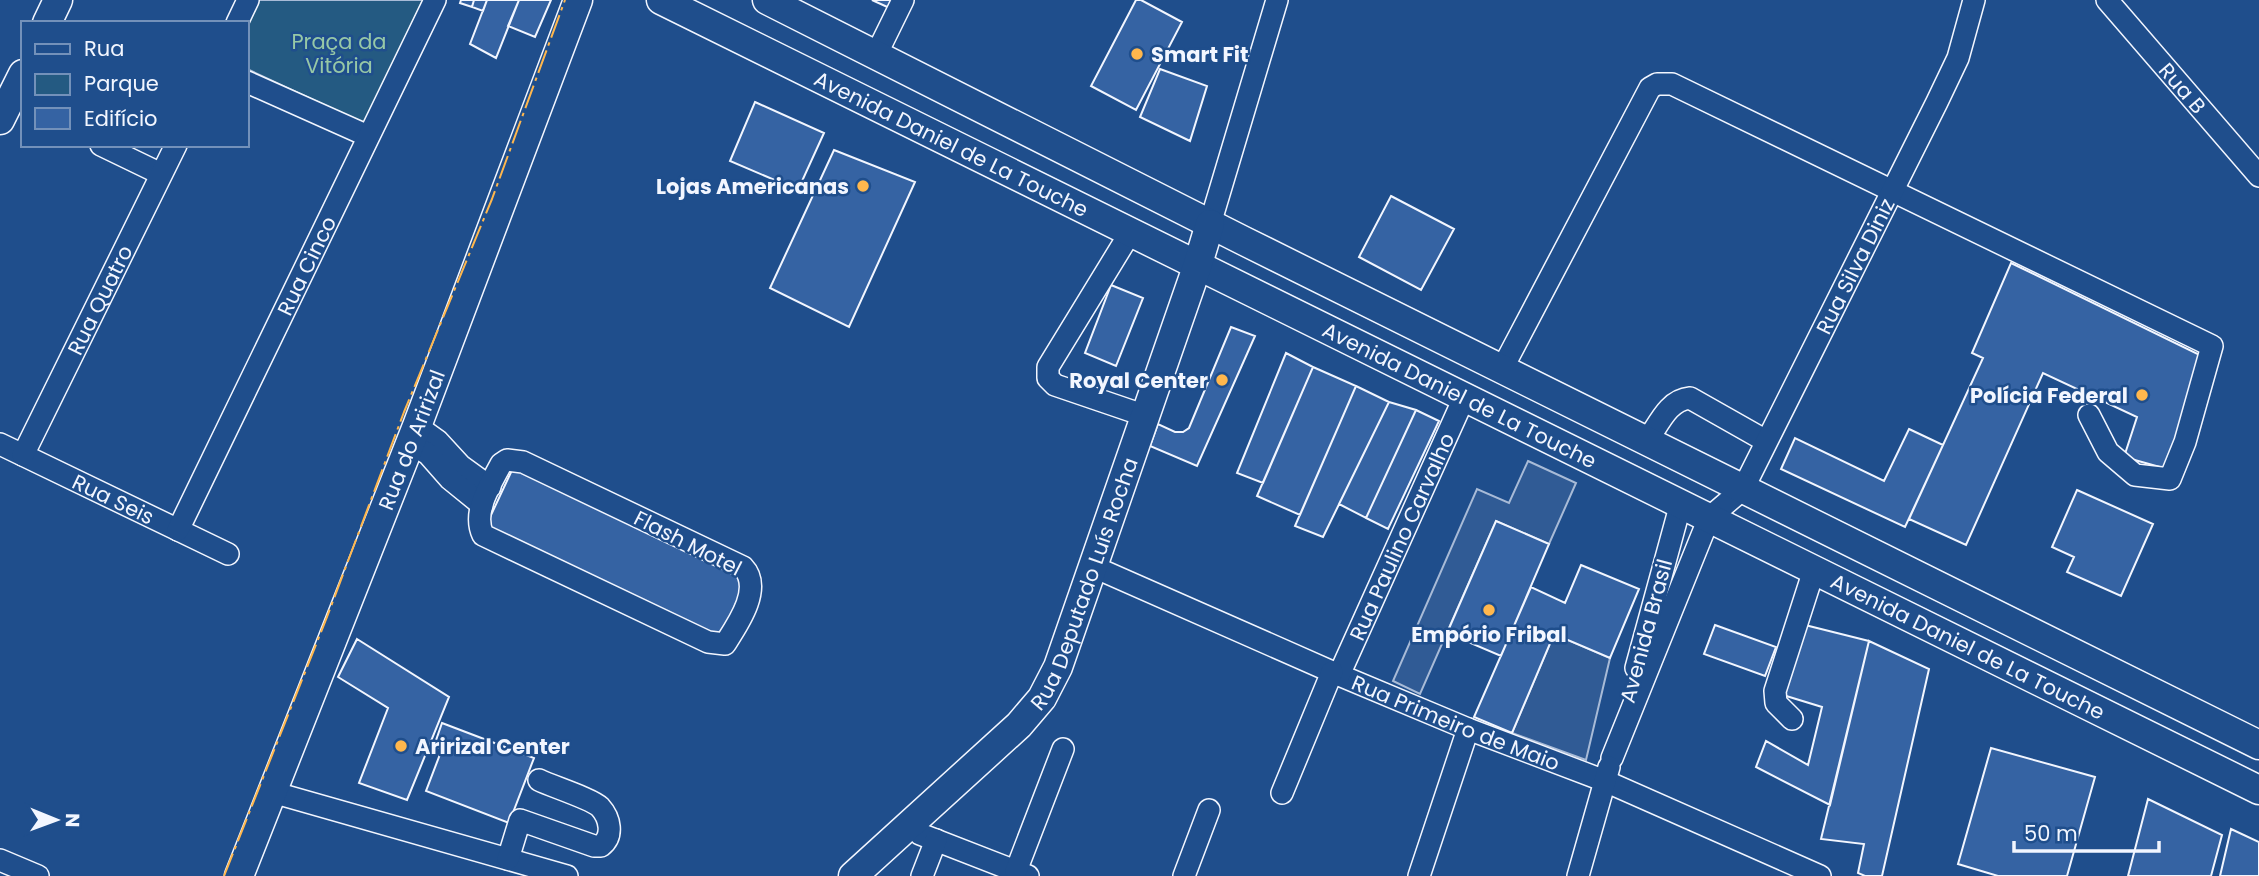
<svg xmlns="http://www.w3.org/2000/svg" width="2259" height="876" font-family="Poppins,sans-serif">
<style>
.green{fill:#245a82;stroke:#a8bbd7;stroke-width:2}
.parking{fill:#305b95;stroke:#a8bbd7;stroke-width:2}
.building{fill:#3563a3;stroke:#f2f6ff;stroke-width:2}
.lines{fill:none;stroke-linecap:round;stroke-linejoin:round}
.minor-casing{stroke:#f2f6ff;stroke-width:24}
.major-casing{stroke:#f2f6ff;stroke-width:31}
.minor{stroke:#1f4e8c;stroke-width:21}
.major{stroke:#1f4e8c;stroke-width:28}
.power{stroke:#ffb74d;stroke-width:2;stroke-dasharray:24 5 3.5 5;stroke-linecap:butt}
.poi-dot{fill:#ffb74d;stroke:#1f4e8c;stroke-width:2.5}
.labels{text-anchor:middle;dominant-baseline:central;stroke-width:5;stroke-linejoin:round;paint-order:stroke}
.park-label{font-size:21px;fill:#97c8a6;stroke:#1f4e8c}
.poi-label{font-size:21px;font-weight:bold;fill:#f2f6ff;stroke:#1f4e8c;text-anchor:end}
.street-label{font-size:21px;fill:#f2f6ff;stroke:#1f4e8c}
</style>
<rect width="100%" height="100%" fill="#1f4e8c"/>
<!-- green -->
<path class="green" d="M259,0H423L365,124L247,69V23Z"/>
<!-- parking -->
<path class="parking" d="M1528,461L1576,483L1549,544L1496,521L1420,694L1393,681L1477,489L1509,503Z
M1554,634L1610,658L1586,760L1512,733Z"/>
<!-- building -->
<path class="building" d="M461,0H474L472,7L460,3Z
M474,0H487L483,11L472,7Z
M487,0H519L496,58L470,44Z
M519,0H551L535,37L508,26Z
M872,0H896L894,10Z
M1136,0H1141L1182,22L1136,110L1091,86Z
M1160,69L1207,86L1190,141L1140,117Z
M755,102L824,133L798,190L730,161Z
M834,150L915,182L849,327L770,288Z
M1391,196L1454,229L1421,290L1359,257Z
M2011,263L2206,358L2167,469L2124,457L2137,417L2043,373L1966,545L1909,519L1983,358L1972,353Z
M1111,285L1143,298L1116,366L1085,353Z
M1231,327L1255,336L1197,466L1150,446L1158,424L1175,432H1183L1189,428Z
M1286,353L1313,367L1263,483L1237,473Z
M1313,367L1356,386L1300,515L1257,496Z
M1356,386L1389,402L1323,537L1295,526Z
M1389,402L1416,410L1366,518L1339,504Z
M1416,410L1439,421L1388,529L1366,518Z
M1909,429L1943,445L1905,527L1781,469L1795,438L1884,481Z
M513,468L747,579L719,641L484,530Z
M2077,490L2153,524L2121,596L2067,572L2074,557L2052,547Z
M1496,521L1549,544L1501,656L1447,633Z
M1581,565L1639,589L1610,658L1554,634L1512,733L1474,717L1531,587L1565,603Z
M1801,624L1869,641L1830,805L1756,767L1766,741L1808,765L1822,707L1783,695Z
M1715,625L1776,647L1765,676L1704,654Z
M357,639L449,697L407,800L359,783L388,708L338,677Z
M1869,641L1929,669L1882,876H1865L1858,873L1864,844L1821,839Z
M442,723L534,758L509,823L426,791L442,749L434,746Z
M1991,748L2095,777L2067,876H1998L1958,864Z
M2148,799L2222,835L2211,876H2128Z
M2231,829L2259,842V876H2220Z"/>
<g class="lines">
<!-- minor casing -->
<g class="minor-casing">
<g id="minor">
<path id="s1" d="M2107,0L2259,176"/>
<path d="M237,23L248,0"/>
<path d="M876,55L903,0"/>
<path d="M247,82L368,136"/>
<path d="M101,145L161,174"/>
<path d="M1210,224L1277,0"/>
<path d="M1130,233L1048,367V378L1055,385L1146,416"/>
<path d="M1502,369L1650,88L1657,84H1672L2212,346L2185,442L2170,479L2135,475L2108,452L2089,415"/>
<path d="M417,426L438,441L461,466L490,487"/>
<path d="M1647,441C1659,424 1668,400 1690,398L1766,441"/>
<path d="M410,443L428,454L450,479L482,505"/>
<path id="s2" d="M0,444L228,554"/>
<path id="s3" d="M23,455L176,145"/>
<path d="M507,460L523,462L743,567C763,588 738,624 725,644L708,642L483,535C472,512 490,485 501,464Z"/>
<path id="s4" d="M178,530L435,0"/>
<path id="s5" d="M1094,567L1339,675L1468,729L1605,781L1820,876"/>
<path d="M1636,668L1681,503"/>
<path id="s6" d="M1339,675L1464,398"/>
<path d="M1792,719L1776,703L1775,691L1814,570"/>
<path id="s7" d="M1612,758L1709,518L1743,489L1937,102L1958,58L1974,0"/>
<path d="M272,792L567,876"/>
<path d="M1282,793L1332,672"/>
<path d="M912,825L920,834L1028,876"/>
<path d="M508,859L520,820L594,846H601C614,836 610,818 600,807C592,799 551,786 539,780"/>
<path d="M0,860L38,876"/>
<path d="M1016,871L1063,749"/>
<path d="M922,876L936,840"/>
<path d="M1184,876L1209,810"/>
<path d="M1419,876L1468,729"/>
<path d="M1578,876L1609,767"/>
</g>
</g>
<!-- major casing -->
<g class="major-casing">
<g id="major">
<path id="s8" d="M661,0L2259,790"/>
<path d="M767,0L1244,241L2259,745"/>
<path d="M47,23L58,0"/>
<path d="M0,120L23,74"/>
<path id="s9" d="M239,876L417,426L578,0"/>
<path id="s10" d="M853,876L1019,725L1042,698L1058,667L1197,267L1210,224"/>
</g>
</g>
<!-- minor -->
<use href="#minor" class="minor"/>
<!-- major -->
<use href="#major" class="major"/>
<!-- power -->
<path class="power" d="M224,876L327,617L404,412L492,199L565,0"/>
</g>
<!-- markers -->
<g class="poi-dot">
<circle cx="1137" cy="54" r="7"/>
<circle cx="863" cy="186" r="7"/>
<circle cx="1222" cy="380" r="7"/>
<circle cx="2142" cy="395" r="7"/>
<circle cx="1489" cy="610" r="7"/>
<circle cx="401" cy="746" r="7"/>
</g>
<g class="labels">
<!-- park labels -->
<g class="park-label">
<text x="339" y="41">Praça da<tspan x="339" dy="24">Vitória</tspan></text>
</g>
<!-- poi labels -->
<g class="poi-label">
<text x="1151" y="54" text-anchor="start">Smart Fit</text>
<text x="849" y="186">Lojas Americanas</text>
<text x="1208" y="380">Royal Center</text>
<text x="2128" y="395">Polícia Federal</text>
<text x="1489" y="634" text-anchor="middle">Empório Fribal</text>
<text x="415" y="746" text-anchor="start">Aririzal Center</text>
</g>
<!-- street labels -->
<g class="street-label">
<text stroke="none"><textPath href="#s1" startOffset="116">Rua B</textPath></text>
<text stroke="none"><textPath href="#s8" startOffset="324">Avenida Daniel de La Touche</textPath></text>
<text stroke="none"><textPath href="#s4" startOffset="294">Rua Cinco</textPath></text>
<text stroke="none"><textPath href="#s7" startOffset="553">Rua Silva Diniz</textPath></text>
<text stroke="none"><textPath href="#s3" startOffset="173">Rua Quatro</textPath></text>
<text stroke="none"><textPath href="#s8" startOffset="891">Avenida Daniel de La Touche</textPath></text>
<text stroke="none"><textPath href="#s9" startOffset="469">Rua do Aririzal</textPath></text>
<text stroke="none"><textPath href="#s2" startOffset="126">Rua Seis</textPath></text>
<text stroke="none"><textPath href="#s6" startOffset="152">Rua Paulino Carvalho</textPath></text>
<text transform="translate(688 543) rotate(27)">Flash Motel</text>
<text stroke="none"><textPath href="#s10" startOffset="382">Rua Deputado Luís Rocha</textPath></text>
<text transform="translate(1646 631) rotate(-75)">Avenida Brasil</text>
<text stroke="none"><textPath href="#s8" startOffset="1458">Avenida Daniel de La Touche</textPath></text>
<text stroke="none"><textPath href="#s5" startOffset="394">Rua Primeiro de Maio</textPath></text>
</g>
</g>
<!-- legend -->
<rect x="21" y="21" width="228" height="126" fill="#1f4e8c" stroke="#7391ba" stroke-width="2"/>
<rect x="35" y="44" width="35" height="10" fill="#1f4e8c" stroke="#7391ba" stroke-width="2"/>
<text x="84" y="56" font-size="21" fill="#f2f6ff">Rua</text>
<rect x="35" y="74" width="35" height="21" fill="#245a82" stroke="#7391ba" stroke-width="2"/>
<text x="84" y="91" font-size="21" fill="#f2f6ff">Parque</text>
<rect x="35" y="108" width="35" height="21" fill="#3563a3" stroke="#7391ba" stroke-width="2"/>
<text x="84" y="126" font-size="21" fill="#f2f6ff">Edifício</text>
<!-- north arrow -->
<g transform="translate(56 820) rotate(91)" stroke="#1f4e8c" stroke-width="5" paint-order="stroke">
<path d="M0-5L12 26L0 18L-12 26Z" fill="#f2f6ff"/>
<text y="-10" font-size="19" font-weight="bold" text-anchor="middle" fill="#f2f6ff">N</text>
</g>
<!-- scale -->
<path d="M2014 841v10h145v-10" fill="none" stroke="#f2f6ff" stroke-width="3.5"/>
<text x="2024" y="841" font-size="21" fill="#f2f6ff" stroke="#1f4e8c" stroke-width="5" paint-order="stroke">50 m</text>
</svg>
